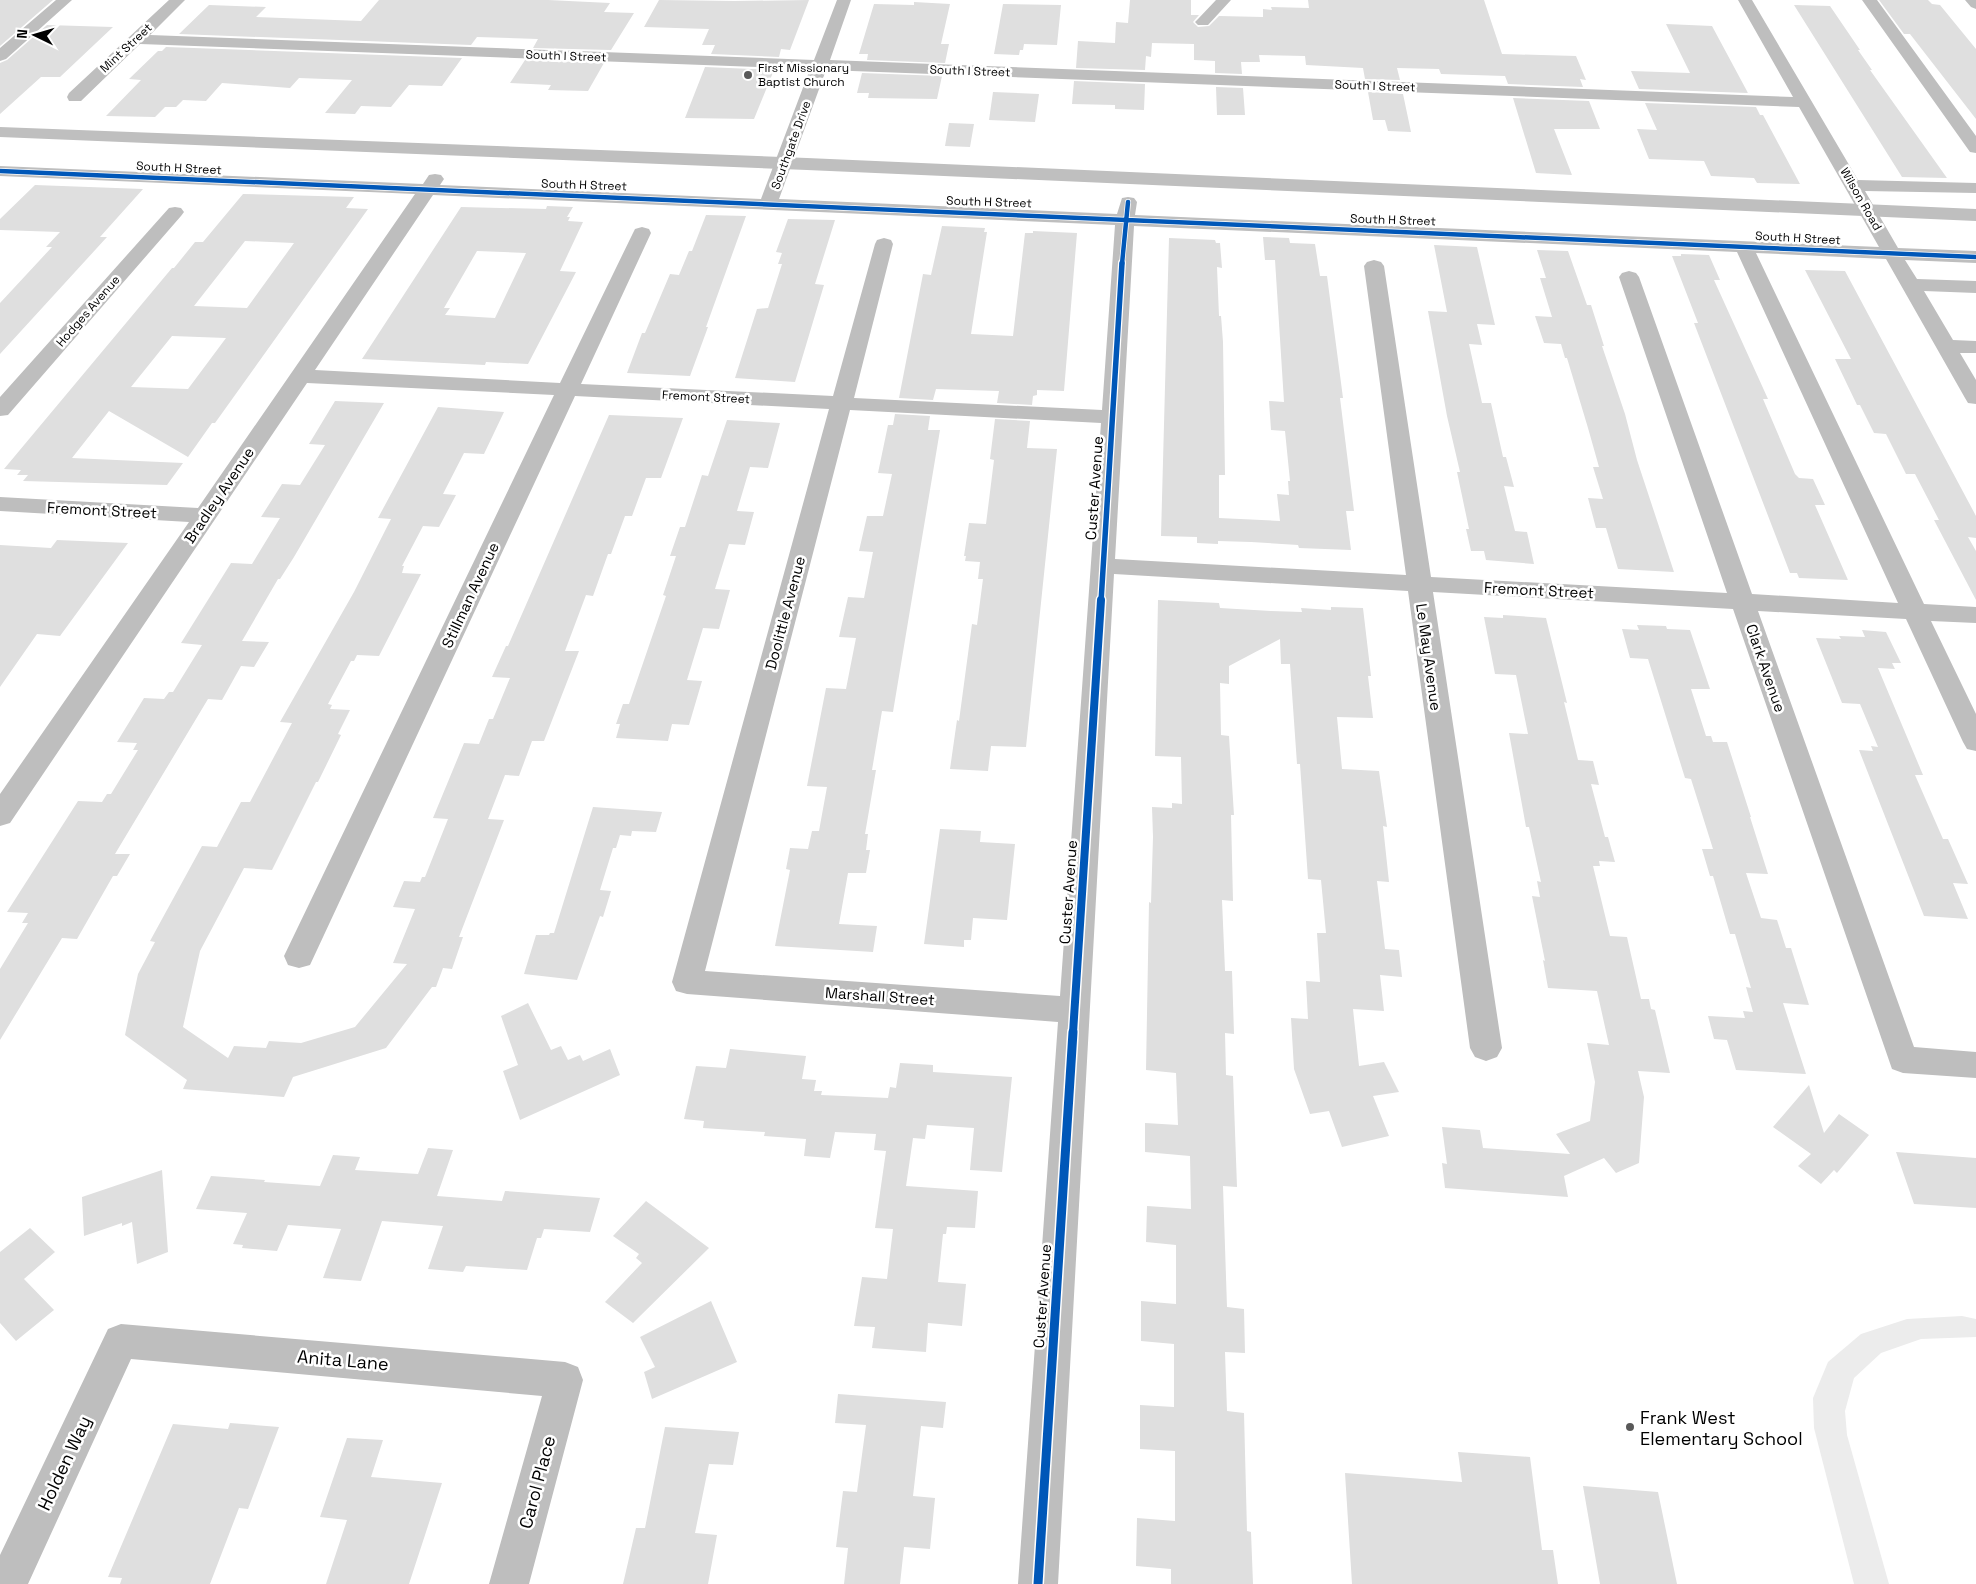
<svg xmlns="http://www.w3.org/2000/svg" width="1976" height="1584" font-family="'Space Grotesk',sans-serif">
<style>
.green{fill:#ececec}
.lines{fill:none;stroke-linecap:round;stroke-linejoin:round}
.canal{fill:#bfbfbf;fill-rule:evenodd}
.building{fill:#dfdfdf;fill-rule:evenodd}
.minor{fill:#bebebe;fill-rule:evenodd}
.cycleway-far3-casing{stroke:#fff;stroke-width:6}
.cycleway-far2-casing{stroke:#fff;stroke-width:8}
.cycleway-far1-casing{stroke:#fff;stroke-width:11}
.cycleway-casing{stroke:#fff;stroke-width:12}
.cycleway-far3{stroke:#0057b8;stroke-width:4.5}
.cycleway-far2{stroke:#0057b8;stroke-width:5.5}
.cycleway-far1{stroke:#0057b8;stroke-width:8}
.cycleway{stroke:#0057b8;stroke-width:9}
.poi-dot{fill:#595959;stroke:#fff;stroke-width:2}
.labels{text-anchor:middle;dominant-baseline:central;stroke-width:5;stroke-linejoin:round;paint-order:stroke}
.far-street-label{font-size:12px;fill:#000;stroke:#fff}
.far-poi-label{font-size:12px;fill:#000;stroke:#fff;text-anchor:start}
.street-label{font-size:15px;fill:#000;stroke:#fff}
.near-street-label{font-size:18px;fill:#000;stroke:#fff}
.near-poi-label{font-size:18px;fill:#000;stroke:#fff;text-anchor:start}
</style>
<rect width="100%" height="100%" fill="#fff"/>
<!-- green -->
<path class="green" d="M1962,1316L1976,1319V1337L1921,1339L1881,1353L1854,1378L1845,1411L1847,1435L1889,1584H1854L1814,1428L1813,1398L1828,1362L1861,1334L1907,1319Z"/>
<g class="lines">
<!-- canal -->
<path class="canal" d="M0,127L807,158L1976,209V221L807,170L0,137Z"/>
</g>
<!-- building -->
<path class="building" d="M0,0H53L0,46Z
M379,0H548L610,3L604,12L634,13L611,50L533,48L538,39L477,37L471,45L179,34L209,5L266,7L256,17L361,21Z
M659,0L734,1L809,0L790,50L781,49L779,57L711,54L715,45H702L709,29L644,27Z
M1130,0H1191V15H1199L1193,22L1198,27L1209,26L1219,16L1263,17V9L1272,10L1271,7L1309,8L1308,0H1484L1502,54L1576,56L1586,80L1580,79L1583,87L1508,84L1505,76L1441,74L1439,69L1397,68L1400,80L1365,79L1363,68L1306,65L1305,56L1259,55L1260,62H1241L1242,74L1215,73V61L1194,60V44L1152,43L1151,57L1146,56L1145,70L1076,68L1078,41L1115,43L1116,22L1128,23Z
M1879,0H1928L1932,4L1940,5L1976,49V119L1910,34H1904Z
M914,2L950,4L941,44H949L945,63L867,60L868,54H859L874,4L914,5Z
M1003,4L1061,5L1057,45L1024,44L1023,50H1020L1019,55L994,54Z
M1794,5L1830,6L1860,50H1858L1872,70H1870L1947,178L1902,177Z
M1666,24L1712,26L1748,93L1639,89L1631,71L1690,73Z
M47,25L113,27L60,77H41L0,114V63L7,60Z
M166,47L462,58L442,86L409,85L391,107L361,106L355,114L325,113L352,80L299,78L290,88L222,83L206,101L183,100L176,107H165L155,117L106,116L141,80L129,79L158,51H162Z
M525,60L604,63L588,91L548,90L551,85L510,83Z
M705,67L774,70L754,119L685,118Z
M862,73L942,76L937,99L868,98L869,93H857Z
M1074,81L1145,84L1144,110L1115,109V105L1072,104Z
M1216,87L1243,88L1245,115H1217Z
M993,92L1039,94L1035,122L989,120Z
M1368,92L1403,94L1411,132L1388,131L1385,120H1373Z
M1513,98L1589,101L1600,129H1554L1572,175L1536,173Z
M1645,103L1756,107L1760,115H1763L1800,184L1757,183L1754,178L1711,176L1704,161L1649,159L1637,129L1657,130Z
M949,123L974,124L970,147L945,146Z
M35,185L143,189L100,237H107L0,354V303L52,247H46L60,232L0,230V219Z
M243,194L354,197L346,208L368,209L215,423H212L188,457L109,411L72,458L183,463L167,485L23,481L28,475H17L21,470L4,469L172,268H174L195,242H203ZM245,241L294,243L247,308L194,306ZM172,336L226,338L188,389L131,387Z
M547,206L573,207L567,217H570L568,221L583,222L560,271L576,272L528,364L486,362L485,365L362,359L461,207L546,209ZM477,251L526,253L495,318L445,315L450,308H444Z
M706,215L746,216L706,327H708L690,376L627,373L642,333H645L670,274L679,275L689,251H692Z
M788,219L835,220L815,284L824,285L795,382L735,378L757,309L768,308L782,264H778L782,253L776,252Z
M942,226L985,228L984,232H987L971,334L1013,336L1025,233H1033V231L1077,233L1064,391L1037,390V395L1033,396L1032,405L997,403L999,391L936,389L933,400L899,398L923,274L931,275Z
M1263,237L1289,238L1290,243L1315,244L1320,276H1327L1343,398H1340L1354,511H1346L1351,550L1299,548L1298,545L1251,542L1218,541V544L1197,543V537L1161,536L1169,238L1215,240L1216,243H1220L1222,268L1217,267L1219,316H1221L1223,342L1225,475H1219V518L1280,521L1277,494L1289,495L1288,481H1290L1285,431L1271,430L1269,401L1284,402L1275,260H1265Z
M1434,245L1477,247L1495,325L1477,324L1482,345L1469,344L1482,403H1491L1503,457H1506L1514,487L1504,486L1515,531L1527,532L1534,564L1486,560L1484,551H1471L1466,529H1469L1457,472H1460L1447,416L1428,311L1447,312Z
M1537,250L1568,251L1587,305H1591L1604,346H1602L1625,414L1637,460L1674,572L1618,569L1606,528H1596L1588,498L1603,499L1593,467H1599L1588,428L1567,358H1565L1561,344L1544,343L1535,316L1552,317L1540,278H1546Z
M1681,254L1709,255L1720,280H1714L1768,399H1763L1795,474L1799,478L1813,479L1825,505H1815L1848,580L1799,578L1797,573H1790L1694,323H1698L1672,256H1681Z
M1805,270L1845,271L1976,516V538L1968,537L1976,551V600L1934,520H1939L1915,474H1906L1886,434L1874,433L1860,405H1857L1835,359H1851Z
M335,401L384,403L294,557L280,579H278L242,641L269,642L254,667L241,666L222,700L208,699L115,854H130L117,876H113L77,939L62,938L0,1040V969L28,923H22L28,913L7,912L78,801L102,802L107,794H111L138,750H133L137,743L117,742L144,698L164,699L169,692H173L202,645L181,643L231,563L252,564L280,518L261,517L282,484L300,485L325,445L309,444Z
M438,407L504,412L484,454L464,453L443,494L456,495L439,527L423,526L402,566H404L402,573L421,574L379,656L357,655L354,661H351L328,704L332,705L330,709L350,710L338,734L341,735L318,782H316L272,870L244,868L200,951L183,1027L228,1058L234,1046L266,1048L269,1041L301,1043L355,1027L407,964L393,963L415,909L393,907L404,881L420,882L422,877H425L448,819L433,818L464,743L479,744L489,719H493L510,678L492,677L506,646H508L609,415L683,418L661,478H646L632,516H625L611,554H608L593,596L586,595L565,651H579L544,741H532L519,776L505,775L488,819L504,820L459,937H463L452,969L443,968L436,987H432L386,1048L293,1077L284,1097L183,1089L187,1080L125,1035L138,974L155,942L150,941L202,846L217,847L241,802H250L292,723L280,722L354,592L391,519L378,518Z
M895,414L930,416L928,430H940L893,712L882,711L872,770H876L865,834H868L866,850H870L866,873H848L839,924L877,926L873,952L775,946L790,870L786,869L790,848L808,849L812,831H819L827,787L807,786L826,688L846,689L856,638L839,637L848,597L864,598L873,552L859,551L867,516H883L892,474L878,473L888,425H893Z
M995,419L1030,421L1027,448L1057,449L1026,747L991,746L988,771L950,769L957,720L959,721L972,624L977,625L983,579H978L980,562L965,561L966,556H964L969,523L986,524L994,460L990,459Z
M727,420L780,423L768,468L750,467L737,511L754,512L745,545L729,544L715,589L730,590L719,629L703,628L687,680L702,681L689,725L672,724L668,741L616,738L620,724H616L623,704H629L666,596L663,595L676,556H670L680,527H685L702,475L708,476Z
M57,540L128,543L60,636L37,634L0,687V545L51,548Z
M1158,600L1219,603L1220,608L1271,611L1302,612L1301,608L1331,610V607L1363,608L1371,676H1368L1373,718L1337,717L1342,769L1379,771L1387,827L1383,826L1389,882L1377,881L1385,949L1399,950L1402,977L1380,975L1384,1011L1353,1009L1359,1066L1384,1062L1399,1092L1373,1096L1389,1136L1342,1147L1329,1111L1310,1114L1294,1069L1291,1018L1308,1019L1306,981L1320,982L1317,933H1326L1321,880L1308,879L1300,764H1297L1290,664H1281L1280,639L1229,666V684L1220,683L1221,735L1229,736L1234,815H1231L1233,901L1222,900L1225,971H1232L1234,1034L1225,1033L1226,1075L1233,1076L1237,1187L1223,1186L1227,1307L1244,1309L1245,1353L1225,1352L1227,1411L1244,1413L1247,1531L1251,1532L1253,1584H1171V1569L1136,1566L1137,1518L1175,1521V1451L1140,1449V1405L1174,1407V1344L1141,1341V1301L1176,1304V1245L1146,1242L1147,1206L1191,1209L1190,1156L1145,1152V1123L1178,1125L1176,1073L1146,1070L1149,902L1151,903L1153,837L1152,807L1172,808V803L1182,804L1181,757L1155,756Z
M1503,615L1546,618L1567,703L1564,702L1578,760L1593,761L1599,785L1591,784L1605,837H1608L1615,862L1599,861L1600,866H1593L1610,936L1627,937L1641,999H1649L1651,1009L1655,1010L1670,1073L1638,1071L1644,1097L1639,1163L1616,1173L1604,1158L1564,1176L1568,1197L1445,1188L1442,1163L1447,1164L1442,1127L1480,1130L1483,1148L1570,1154L1556,1134L1590,1121L1595,1082L1587,1043L1609,1045L1597,991L1548,988L1543,960L1545,961L1532,896L1540,897L1537,881L1541,882L1529,827H1526L1509,733L1528,734L1516,675L1495,674L1484,617L1503,618Z
M1637,625L1666,626L1667,629L1690,630L1710,689H1691L1706,736H1711L1713,742H1727L1751,817H1750L1768,874L1746,873L1761,918L1777,920L1786,948H1791L1809,1005L1783,1003L1806,1074L1736,1070L1727,1040L1714,1039L1708,1016L1745,1018L1743,1011L1753,1012L1746,987L1751,988L1735,934H1730L1713,876H1710L1702,849H1713L1691,779L1685,778L1648,659L1630,658L1622,629L1639,630Z
M1862,630L1886,632L1901,663H1892L1895,669L1878,668L1923,775H1915L1943,839H1948L1968,884L1953,883L1968,919L1924,916L1859,750L1873,751L1871,746L1878,747L1860,704L1842,703L1816,638L1841,639L1839,636L1865,637Z
M593,807L662,812L656,832L632,831L631,836L620,835L616,848H613L600,890L611,891L603,917L600,916L577,980L524,974L536,935H549L550,933H554Z
M940,829L981,831L980,842L1015,844L1007,920L973,918L971,940H964V947L924,944Z
M528,1003L551,1050L561,1046L568,1060L580,1055L583,1061L610,1049L620,1075L520,1120L503,1071L518,1065L501,1016Z
M730,1049L806,1056L802,1079L816,1080L814,1091H822L821,1095L888,1098L890,1087L896,1088L900,1063L933,1065V1072L1012,1077L1002,1172L970,1170L974,1128L927,1125L925,1139L913,1138L906,1186L978,1191L975,1228L947,1227L946,1234H943L938,1282L966,1284L962,1326L928,1323L926,1352L872,1348L875,1327L854,1326L862,1277L887,1279L893,1229L875,1228L886,1151L874,1150L876,1134L835,1132L830,1158L804,1156L806,1139L764,1136L765,1132L703,1128L704,1121L684,1119L696,1066L726,1068Z
M1809,1085L1824,1133L1839,1114L1869,1135L1837,1173L1834,1170L1821,1184L1798,1166L1811,1154L1773,1127Z
M428,1148L453,1150L437,1196L502,1201L505,1191L600,1198L590,1232L544,1229L541,1238H537L527,1270L466,1266L463,1272L428,1269L443,1226L382,1221L361,1281L323,1278L341,1229L288,1225L277,1251L242,1248L243,1245L233,1244L247,1213L196,1209L211,1176L265,1180L264,1182L320,1186L333,1155L360,1157L355,1170L418,1174Z
M1896,1152L1976,1158V1208L1914,1204Z
M162,1170L168,1252L137,1264L132,1222L122,1226V1223L84,1236L82,1197Z
M646,1201L709,1248L633,1323L605,1302L642,1263L636,1258L639,1254L613,1236Z
M30,1228L55,1252L24,1279L54,1310L16,1341L0,1323V1252Z
M711,1301L737,1362L652,1399L644,1372L655,1367L640,1337Z
M838,1394L946,1402L943,1428L921,1426L913,1496L935,1498L930,1549L904,1547L900,1584H844L848,1548L836,1547L843,1491L857,1492L866,1425L835,1423Z
M230,1423L279,1427L248,1509L239,1508L210,1584H120L122,1578L108,1577L173,1424L228,1429Z
M665,1427L739,1432L733,1465L709,1464L695,1533L717,1535L708,1584H623L636,1528H645Z
M347,1438L383,1440L371,1477L442,1483L409,1584H326L347,1520L320,1517Z
M1458,1452L1530,1457L1542,1550H1553L1558,1584H1352L1345,1473L1462,1482Z
M1583,1486L1658,1492L1677,1584H1600Z"/>
<g class="lines">
<!-- minor -->
<path class="minor" d="M56,0H72L6,59L0,61V48Z
M169,0H185L150,35L814,60L837,0H851L830,60L1793,97L1738,0H1752L1858,180L1976,183V193L1865,191L1898,248L1976,251V263L1905,260L1917,279L1976,281V293L1924,291L1953,340L1976,341V353H1960L1976,380V404L1968,403L1965,398L1886,259L1756,253L1924,604L1976,607V623L1931,621L1976,714V751L1967,749L1963,742L1906,619L1758,611L1914,1047L1976,1052V1078L1903,1073L1892,1069L1733,609L1433,592L1502,1048L1497,1057L1486,1061L1475,1057L1470,1048L1408,591L1114,574L1058,1584H1018L1058,1022L687,994L676,991L672,982L829,409L575,396L310,965L299,968L288,965L284,956L554,395L307,383L10,823L0,826V794L189,522L0,511V497L198,508L415,194L0,176V166L423,184L429,175L435,174L441,175L444,179L440,185L761,199L810,69L140,44L81,101H69L67,97L69,93ZM826,70L1799,107L1879,247L1135,215L1137,202L1134,198L1128,197L1122,198L1117,214L779,199ZM433,195L1115,225L1102,410L854,398L893,244L891,240L884,238L877,240L875,244L833,396L581,384L651,233L649,229L642,227L635,229L633,233L560,383L315,370ZM1134,226L1737,252L1898,603L1752,594L1639,277L1636,273L1629,271L1622,273L1619,277L1727,593L1431,577L1384,266L1381,262L1374,260L1367,262L1364,266L1406,575L1115,559ZM850,410L1101,423L1060,996L705,971Z
M1216,0H1231L1208,25H1198L1195,22L1198,19Z
M1862,0H1877L1976,136V153L1970,152Z
M1965,0H1976V9L1971,7Z
M175,207L181,208L184,212L181,216L8,415L0,416V397L169,208Z
M121,1324L565,1362L578,1367L583,1380L529,1584H489L542,1396L131,1359L28,1584H0V1555L108,1329Z"/>
<!-- cycleway-far3 casing -->
<g class="cycleway-far3-casing">
<path id="cycleway-far3" d="M0,171L1976,257
M1122,264L1128,202"/>
</g>
<!-- cycleway-far2 casing -->
<g class="cycleway-far2-casing">
<path id="cycleway-far2" d="M1101,602L1122,263"/>
</g>
<!-- cycleway-far1 casing -->
<g class="cycleway-far1-casing">
<path id="cycleway-far1" d="M1073,1033L1101,600"/>
</g>
<!-- cycleway casing -->
<g class="cycleway-casing">
<path id="cycleway" d="M1038,1584L1073,1032"/>
</g>
<!-- cycleway-far3 -->
<use href="#cycleway-far3" class="cycleway-far3"/>
<!-- cycleway-far2 -->
<use href="#cycleway-far2" class="cycleway-far2"/>
<!-- cycleway-far1 -->
<use href="#cycleway-far1" class="cycleway-far1"/>
<!-- cycleway -->
<use href="#cycleway" class="cycleway"/>
</g>
<!-- markers -->
<g class="poi-dot">
<circle cx="748" cy="75" r="5"/>
<circle cx="1630" cy="1427" r="5"/>
</g>
<g class="labels">
<!-- far-street labels -->
<g class="far-street-label">
<text transform="translate(126 48) rotate(-43)">Mint Street</text>
<text transform="translate(566 56) rotate(2)">South I Street</text>
<text transform="translate(970 71) rotate(2)">South I Street</text>
<text transform="translate(1375 86) rotate(2)">South I Street</text>
<text transform="translate(791 145) rotate(-70)">Southgate Drive</text>
<text transform="translate(179 168) rotate(3)">South H Street</text>
<text transform="translate(584 185) rotate(2)">South H Street</text>
<text transform="translate(1861 199) rotate(60)">Wilson Road</text>
<text transform="translate(989 202) rotate(2)">South H Street</text>
<text transform="translate(1393 220) rotate(2)">South H Street</text>
<text transform="translate(1798 238) rotate(3)">South H Street</text>
<text transform="translate(88 311) rotate(-49)">Hodges Avenue</text>
<text transform="translate(706 397) rotate(3)">Fremont Street</text>
</g>
<!-- far-poi labels -->
<g class="far-poi-label">
<text x="758" y="68">First Missionary<tspan x="758" dy="14">Baptist Church</tspan></text>
</g>
<!-- street labels -->
<g class="street-label">
<text transform="translate(1094 488) rotate(-86)">Custer Avenue</text>
<text transform="translate(219 495) rotate(-56)">Bradley Avenue</text>
<text transform="translate(102 510) rotate(3)">Fremont Street</text>
<text transform="translate(1539 590) rotate(3)">Fremont Street</text>
<text transform="translate(470 595) rotate(-65)">Stillman Avenue</text>
<text transform="translate(785 613) rotate(-75)">Doolittle Avenue</text>
<text transform="translate(1429 657) rotate(82)">Le May Avenue</text>
<text transform="translate(1766 668) rotate(71)">Clark Avenue</text>
<text transform="translate(1068 892) rotate(-86)">Custer Avenue</text>
<text transform="translate(880 996) rotate(4)">Marshall Street</text>
<text transform="translate(1042 1296) rotate(-86)">Custer Avenue</text>
</g>
<!-- near-street labels -->
<g class="near-street-label">
<text transform="translate(343 1360) rotate(5)">Anita Lane</text>
<text transform="translate(64 1463) rotate(-65)">Holden Way</text>
<text transform="translate(537 1482) rotate(-75)">Carol Place</text>
</g>
<!-- near-poi labels -->
<g class="near-poi-label">
<text x="1640" y="1417">Frank West<tspan x="1640" dy="21">Elementary School</tspan></text>
</g>
</g>
<!-- north arrow -->
<g transform="translate(35 35) rotate(275)" stroke="#ffffff" stroke-width="4" paint-order="stroke">
<path d="M0-4L9 19L0 12L-9 19Z" fill="#000000"/>
<text y="-8" font-size="14" font-weight="bold" text-anchor="middle" fill="#000000">N</text>
</g>
</svg>
